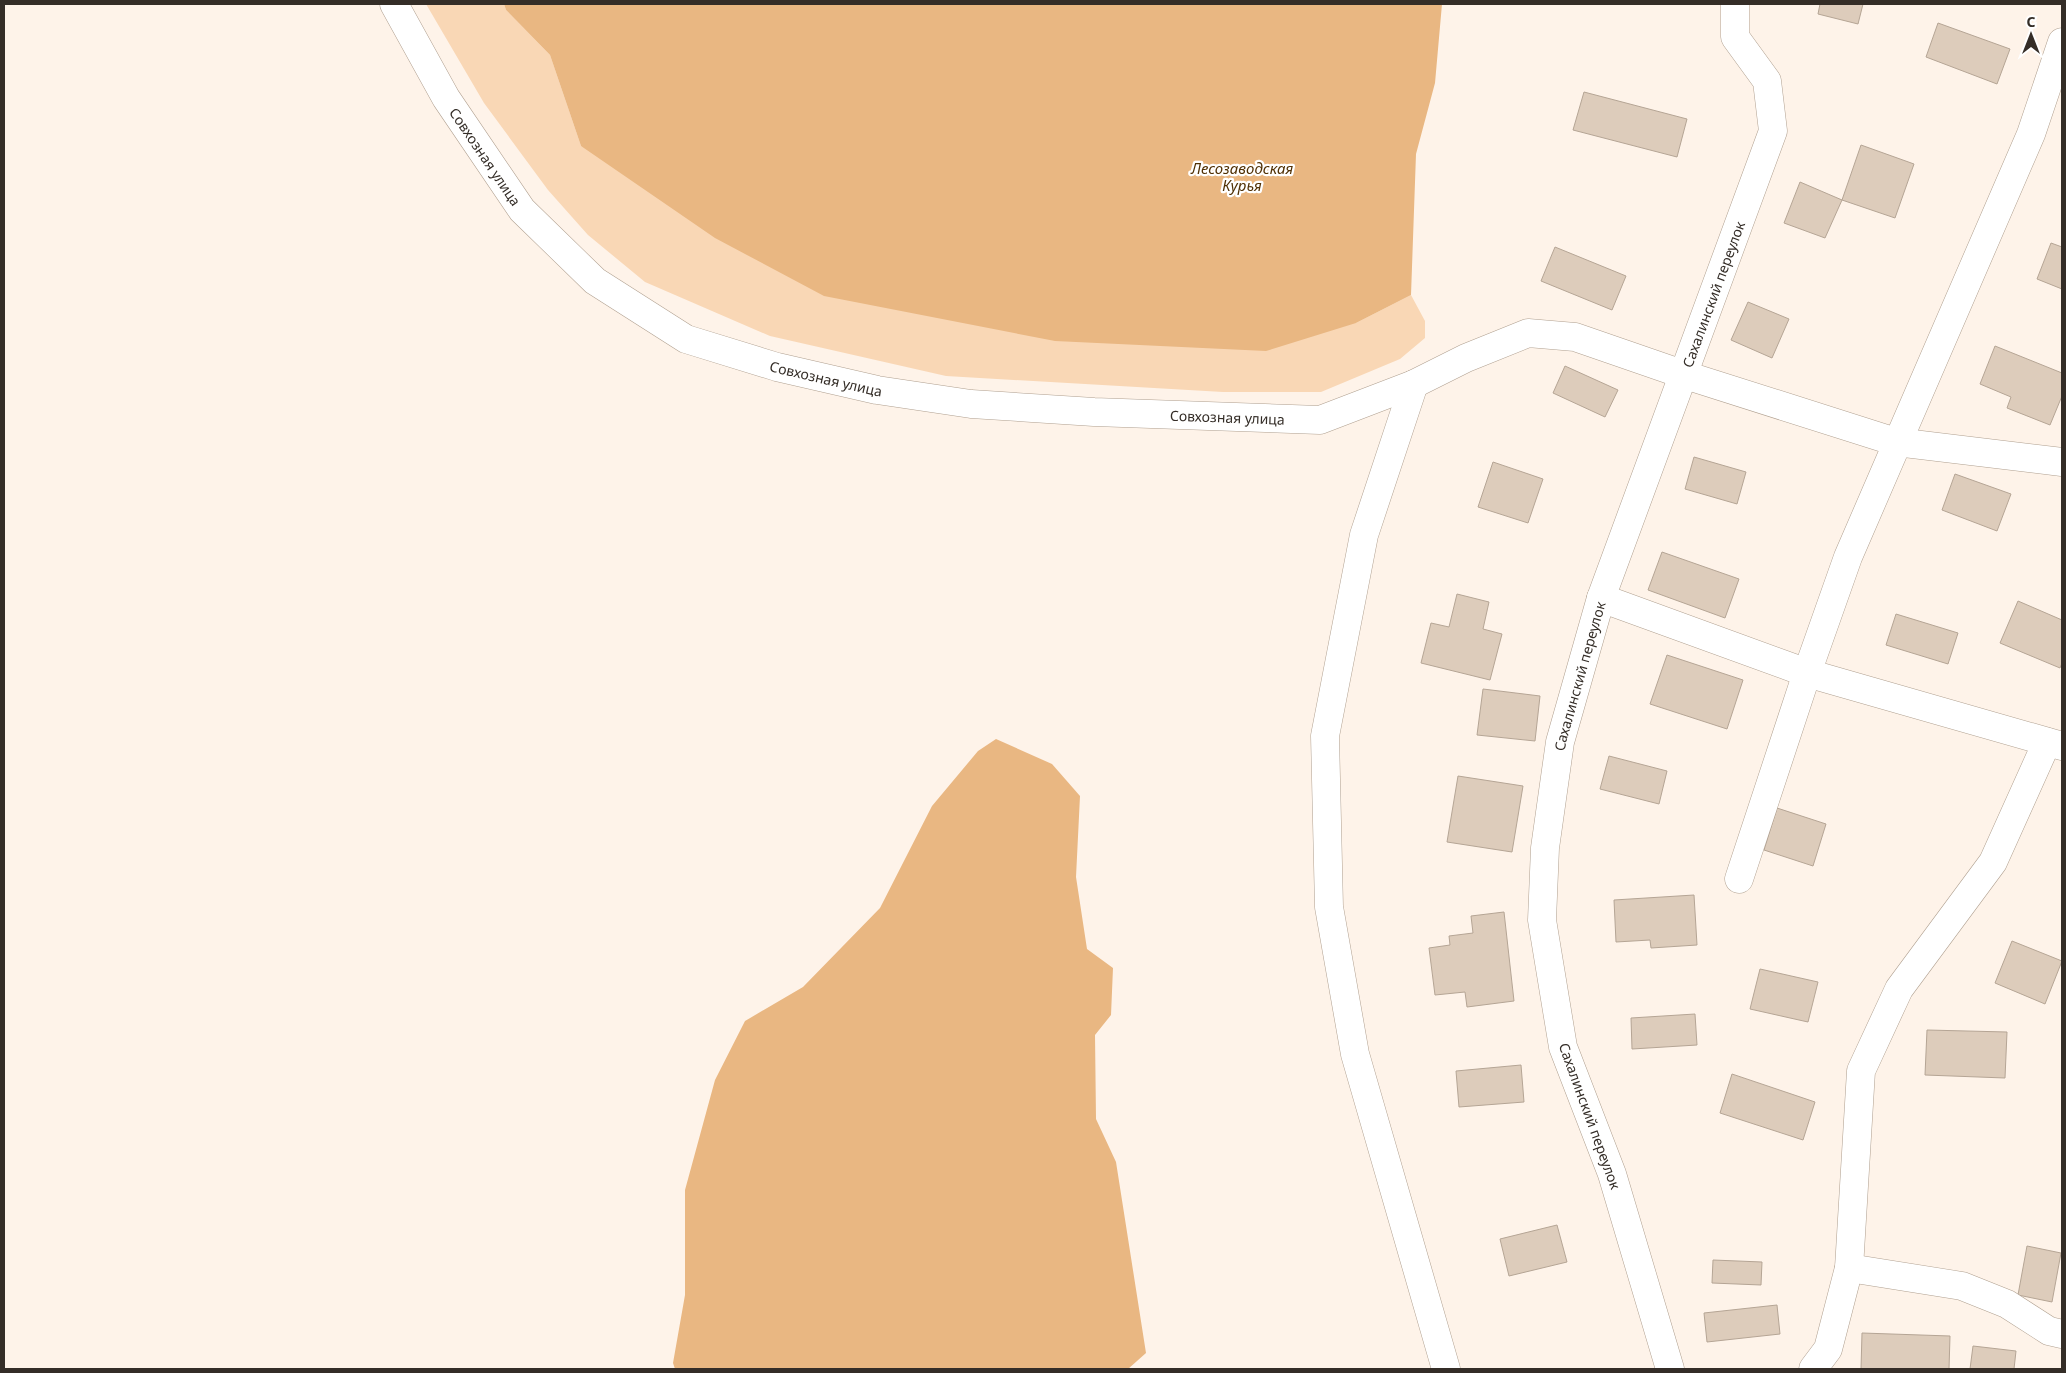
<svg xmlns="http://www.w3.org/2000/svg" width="2066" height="1373" font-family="'Noto Sans',sans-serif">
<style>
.green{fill:#f9d7b5}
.water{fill:#e9b782}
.building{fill:#dcb;stroke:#b5a595}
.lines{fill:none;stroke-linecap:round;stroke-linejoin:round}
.minor-casing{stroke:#b0a090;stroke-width:29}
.minor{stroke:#fff;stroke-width:28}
.labels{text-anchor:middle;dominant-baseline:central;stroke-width:4.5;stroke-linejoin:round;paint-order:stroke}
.street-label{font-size:14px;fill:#342d27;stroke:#fff}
.water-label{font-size:15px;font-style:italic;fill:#503004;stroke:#fff}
</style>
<rect width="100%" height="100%" fill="#fef3e9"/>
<!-- green -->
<path class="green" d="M426,4H504L506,10L550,55L581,146L1356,323L1411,295L1425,321V338L1400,359L1321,392H1223L946,376L770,336L645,282L588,235L548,190L484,103Z"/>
<!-- water -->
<path class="water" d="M504,4H1442L1435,83L1416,154L1411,295L1356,323L1266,351L1055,341L824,296L715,238L581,146L550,55L506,10Z
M996,739L1052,764L1080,796L1076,877L1087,949L1113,968L1111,1015L1095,1035L1096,1119L1116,1162L1146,1353L1128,1369H675L673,1363L685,1295V1190L715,1080L745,1021L803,987L880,908L932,806L978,751Z"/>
<!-- building -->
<path class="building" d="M1820,4H1863L1858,24L1818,14Z
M1938,23L2010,49L1997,84L1926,57Z
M1584,92L1687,119L1677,157L1573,130Z
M1861,145L1914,164L1895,218L1842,200Z
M1800,182L1842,200L1825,238L1784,223Z
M2051,243L2062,247V289L2037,279Z
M1555,247L1626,276L1612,310L1541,281Z
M1748,302L1789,319L1772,358L1731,340Z
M1995,346L2062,373V396L2050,425L2007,408L2011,397L1980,384Z
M1565,366L1618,390L1605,417L1553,393Z
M1694,457L1746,472L1737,504L1685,489Z
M1493,462L1543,479L1528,523L1478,507Z
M1955,474L2011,494L1997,531L1942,510Z
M1662,552L1739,579L1725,618L1648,590Z
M1457,594L1489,602L1483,629L1502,634L1490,680L1421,663L1431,623L1449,627Z
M2018,601L2062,620V663L2060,668L2000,643Z
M1896,614L1958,633L1948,664L1886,645Z
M1667,655L1743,680L1727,729L1650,704Z
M1483,689L1540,696L1535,741L1477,735Z
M1609,756L1667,771L1659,804L1600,789Z
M1458,776L1523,786L1512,852L1447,842Z
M1777,808L1826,824L1813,866L1764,850Z
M1694,895L1697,945L1651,948L1650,940L1616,942L1614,900Z
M1504,912L1514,1001L1467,1007L1465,992L1435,995L1429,948L1450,945L1449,936L1473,933L1471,916Z
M2012,941L2062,961L2045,1004L1995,983Z
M1760,969L1818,982L1808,1022L1750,1009Z
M1695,1014L1697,1045L1632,1049L1631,1018Z
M1927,1030L2007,1032L2005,1078L1925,1075Z
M1521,1065L1524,1102L1459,1107L1456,1071Z
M1732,1074L1815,1102L1803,1140L1720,1113Z
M1557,1225L1567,1262L1509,1276L1500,1239Z
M2027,1246L2061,1253L2052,1302L2018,1295Z
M1713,1260L1762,1262L1761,1285L1712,1283Z
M1777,1305L1780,1334L1707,1342L1704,1313Z
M1862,1333L1950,1336L1949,1369H1861Z
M1973,1346L2016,1351L2014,1369H1970Z"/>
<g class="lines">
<!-- minor casing -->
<g class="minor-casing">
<g id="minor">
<path id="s1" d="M394,4L446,98L522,210L595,281L686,339L777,367L877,390L971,404L1094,412L1320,420L1414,384L1466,358L1528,333L1575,337L1685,375L1896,442L2062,462"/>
<path d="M1414,384L1364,535L1325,736L1329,907L1355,1054L1446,1369"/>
<path d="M1601,598L1807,673L2062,746"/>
<path d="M1739,879L1807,673L1848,557L2031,134L2062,42"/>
<path d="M1849,1268L1962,1286L2007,1304L2049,1331L2062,1334"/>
<path id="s2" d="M1670,1369L1612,1174L1563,1047L1542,920L1545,848L1560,742L1601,598L1773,131L1767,81L1735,37V4"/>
<path d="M1813,1369L1828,1349L1849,1268L1861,1071L1899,989L1993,862L2047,742"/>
</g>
</g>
<!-- minor -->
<use href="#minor" class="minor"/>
</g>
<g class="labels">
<!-- street labels -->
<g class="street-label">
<text stroke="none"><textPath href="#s1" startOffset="178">Совхозная улица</textPath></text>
<text stroke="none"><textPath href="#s2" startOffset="1121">Сахалинский переулок</textPath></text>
<text stroke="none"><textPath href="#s1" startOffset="598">Совхозная улица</textPath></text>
<text stroke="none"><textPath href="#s1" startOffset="1002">Совхозная улица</textPath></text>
<text stroke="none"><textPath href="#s2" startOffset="716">Сахалинский переулок</textPath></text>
<text transform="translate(1590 1116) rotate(70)">Сахалинский переулок</text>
</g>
<!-- water labels -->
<g class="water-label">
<text x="1242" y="168">Лесозаводская<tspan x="1242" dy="17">Курья</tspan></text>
</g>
</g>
<!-- border -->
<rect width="2066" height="1373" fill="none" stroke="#342d27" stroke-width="10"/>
<!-- north arrow -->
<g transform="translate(2031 35)" stroke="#ffffff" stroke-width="4" paint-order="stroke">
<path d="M0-4L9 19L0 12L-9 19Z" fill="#342d27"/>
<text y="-8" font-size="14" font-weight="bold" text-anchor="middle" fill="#342d27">С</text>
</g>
</svg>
